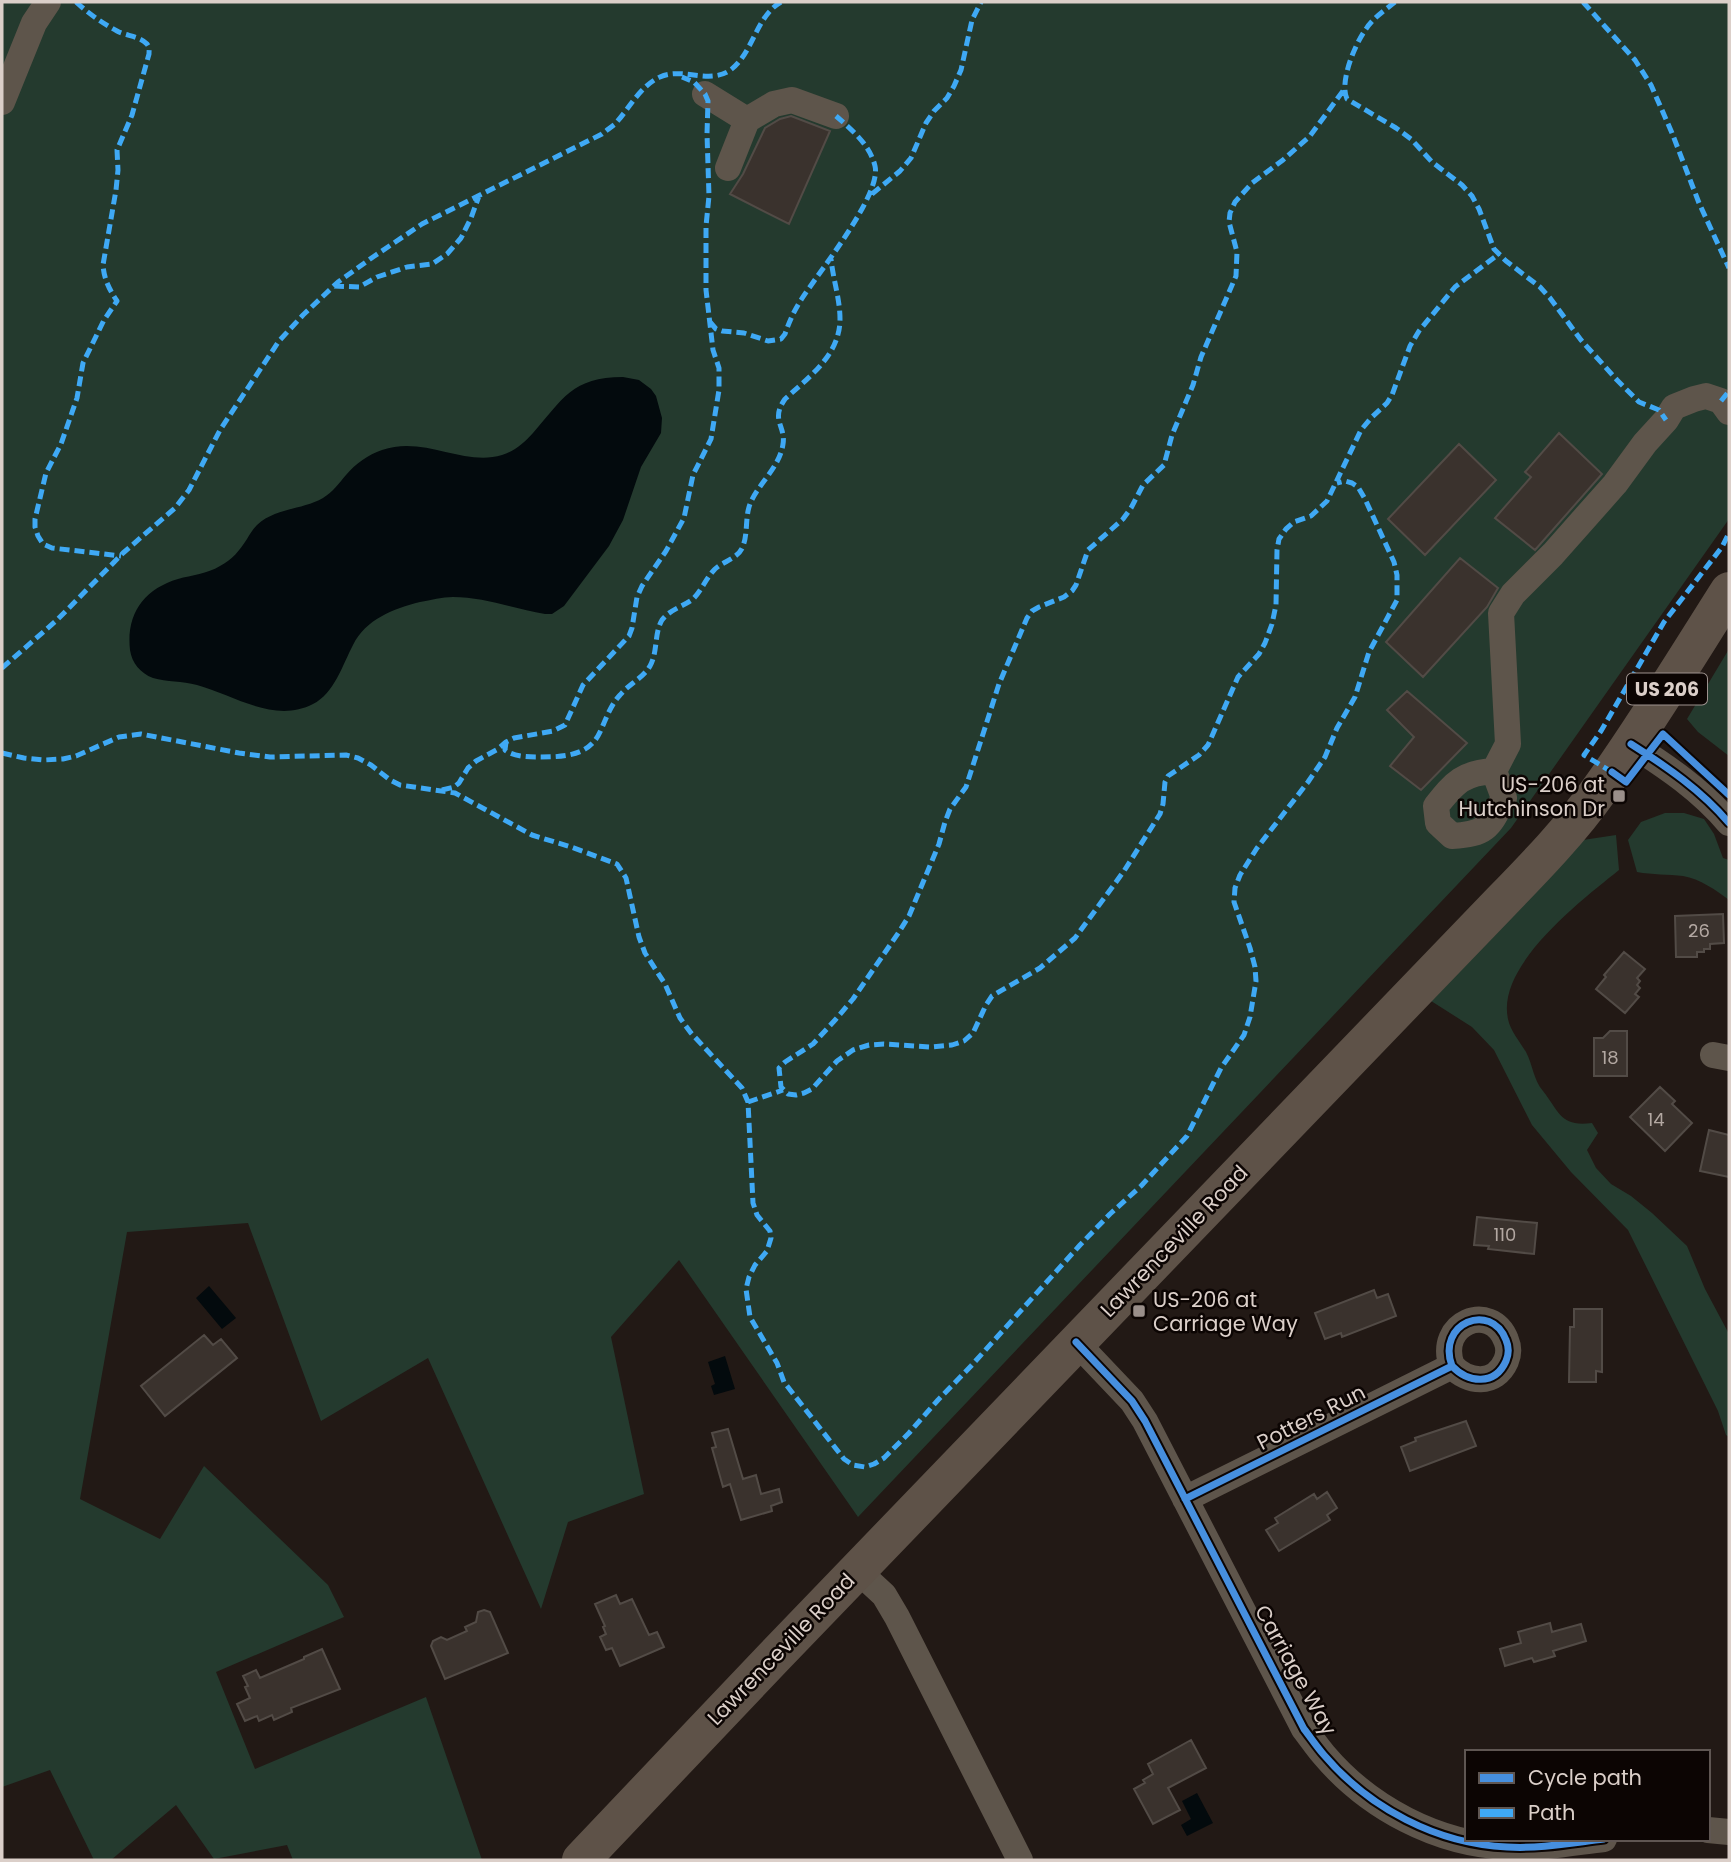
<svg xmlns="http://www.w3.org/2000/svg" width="1731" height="1862" font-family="Poppins,sans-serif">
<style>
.green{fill:#243a2e}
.water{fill:#030a0d}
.building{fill:#3a322d;stroke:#524b46;stroke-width:2}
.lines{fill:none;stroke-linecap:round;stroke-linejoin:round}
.minor{stroke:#5e554b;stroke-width:26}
.highway{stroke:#5e5248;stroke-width:38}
.quiet{stroke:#3fa9f5;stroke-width:5;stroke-dasharray:10 5;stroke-linecap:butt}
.cycleway-casing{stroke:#0c0503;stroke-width:11}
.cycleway{stroke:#468fdf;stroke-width:7}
.poi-dot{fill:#9a8f8a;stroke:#0c0503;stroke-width:2.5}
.labels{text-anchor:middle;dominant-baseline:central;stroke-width:5;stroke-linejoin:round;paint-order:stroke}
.number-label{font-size:18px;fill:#b3a8a2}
.shield{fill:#0c0503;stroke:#9d928e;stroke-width:2}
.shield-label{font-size:19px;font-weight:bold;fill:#dbcfc9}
.poi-label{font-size:21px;fill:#dbcfc9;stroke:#0c0503;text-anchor:end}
.street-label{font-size:21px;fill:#dbcfc9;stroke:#0c0503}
</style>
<rect width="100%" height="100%" fill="#221915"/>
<!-- green -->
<path class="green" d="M2,2H1729V519L1511,828L858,1517L679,1260L611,1337L644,1494L568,1522L541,1609L428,1358L321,1421L248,1223L127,1232L80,1499L160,1539L204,1466L328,1585L344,1617L216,1672L255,1769L426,1697L482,1860H293L287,1845L214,1859L176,1805L111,1860H94L50,1770L2,1787Z
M1729,649V756L1698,732L1687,719Z
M1665,813H1684L1704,819L1714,834L1723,858L1729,860V900C1716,890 1700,879 1683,876C1669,874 1652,875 1637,872L1628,840L1641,822Z
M1616,835L1619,870C1582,900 1496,965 1508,1019C1510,1030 1520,1042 1526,1052C1533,1065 1533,1079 1543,1091C1560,1113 1561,1127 1592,1123L1598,1133L1587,1150L1596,1168L1611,1184L1631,1196L1652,1213L1687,1246L1705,1289L1729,1334V1437L1726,1435L1718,1411L1628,1230L1571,1172L1532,1125L1494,1050L1472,1027L1428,999L1583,840Z"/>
<!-- water -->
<path class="water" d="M623,377L639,380L651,389L656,396L662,418L661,433L641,467L623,520L609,546L564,606L552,614H545C515,609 484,597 453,597C442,597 431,600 420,602C393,609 366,619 353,645C343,664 334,694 313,704C274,724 234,695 197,685C182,681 167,682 153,678C140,673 132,663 130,650C126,614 144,589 178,579C192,575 207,574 220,566C232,560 240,550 247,539C250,534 253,529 257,525C275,508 302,510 323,498C333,492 339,483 346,475C356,463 368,455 382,450C424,435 464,467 502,455C515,451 524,443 533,433C563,399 572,377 623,377Z
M209,1286L236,1318L222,1329L196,1298Z
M725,1356L735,1389L714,1395L711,1386L715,1384L708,1362Z
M1197,1793L1213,1823L1187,1836L1181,1825L1191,1819L1182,1801Z"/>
<!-- building -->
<path class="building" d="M791,116L830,131L789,224L730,194L743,174L765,128L780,119Z
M1559,433L1602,474L1535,550L1495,518L1531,477L1525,472Z
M1459,444L1496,480L1425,555L1388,519Z
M1460,558L1498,588L1487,607L1423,677L1386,642Z
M1407,691L1467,743L1421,790L1390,766L1414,737L1387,710Z
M1723,914L1724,943L1710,944V949H1704V952H1697V957H1676L1675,916Z
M1624,952L1645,969L1637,978L1640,981L1637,985L1640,988L1635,994L1639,997L1625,1013L1596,989L1606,977L1604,975Z
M1610,1031H1627V1076H1594V1038H1603Z
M1660,1087L1675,1101L1672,1104L1692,1123L1665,1151L1630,1117Z
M1709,1130L1729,1135V1177L1700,1171Z
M1477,1217L1537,1223L1534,1254L1488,1249L1489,1246L1474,1245Z
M1374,1290L1377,1298L1388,1294L1396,1316L1342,1337L1341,1333L1325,1339L1315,1313Z
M1574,1309H1602V1372L1596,1371V1382H1569L1570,1327H1574Z
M204,1335L213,1345L221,1339L237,1358L165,1416L141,1386Z
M1466,1421L1476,1446L1410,1471L1401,1447L1416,1441L1415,1438Z
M728,1429L743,1479L756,1475L761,1494L779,1489L782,1502L771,1506L772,1511L741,1520L730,1484L723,1487L712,1448L716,1447L712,1433Z
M1327,1492L1337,1508L1327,1515L1330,1520L1279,1551L1266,1530L1278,1523L1275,1518L1314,1494L1317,1499Z
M616,1595L620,1604L632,1599L649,1635L657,1632L664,1647L620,1666L612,1648L606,1650L600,1637L606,1634L603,1627L605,1626L595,1604Z
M484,1610L490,1612L508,1653L445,1679L431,1646L433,1641L441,1637L447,1640L467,1631L465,1627L476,1622L478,1612Z
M1550,1623L1552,1632L1581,1624L1586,1641L1553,1651L1555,1656L1534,1662L1532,1658L1505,1666L1500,1649L1521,1643L1518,1632Z
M322,1649L340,1689L291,1708L292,1712L274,1720L272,1715L259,1721L257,1716L245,1721L237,1704L250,1698L245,1687L248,1686L243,1676L256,1670L260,1678L304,1659V1657Z
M1191,1740L1206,1768L1168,1788L1180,1810L1153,1824L1134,1789L1145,1783L1143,1780L1153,1774L1148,1764Z"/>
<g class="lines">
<!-- minor -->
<path class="minor" d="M705,94L747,120L774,104L792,100L836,116
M2,102L34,23L48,2
M728,168L747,120
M1631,744C1667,767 1701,790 1729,823
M1494,771C1463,773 1455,782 1436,806L1438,823L1452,836C1487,834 1489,827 1504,798L1494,771L1508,744L1501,613L1513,594L1553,554L1615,484L1645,443L1666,420L1674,407L1694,399L1706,396L1721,401L1729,412
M1713,1055L1729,1058
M1076,1342L1132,1401L1145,1421L1304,1729C1311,1738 1317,1747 1324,1755C1369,1808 1437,1844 1507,1847C1539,1849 1571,1843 1604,1839
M1185,1499L1452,1366C1468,1383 1495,1386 1506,1361C1509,1354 1509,1347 1506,1340C1491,1301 1436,1323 1452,1366
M857,1570L884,1595L897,1617L1020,1860
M1708,1830L1729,1832"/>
<!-- highway -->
<path class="highway" d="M581,1860L772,1659L1501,902C1536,866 1571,830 1600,789C1646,725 1687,657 1729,591"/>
<!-- quiet -->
<path class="quiet" d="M76,2C88,13 102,23 117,31C126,36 140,36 147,44C150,48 149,49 149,54L132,115L117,150L118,170L116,190L103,265C104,279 109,289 117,301L104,320L83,363L77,398L61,444L46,473L35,519V527L38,536L43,544L52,548L121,556
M1395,2C1385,10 1373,18 1366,29C1355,44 1339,82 1347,99L1396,128L1411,139L1432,162L1462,185L1472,196L1479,209L1494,249L1506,261L1540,287L1550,298L1581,340L1617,380L1639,402L1659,410L1666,420
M1583,2L1635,60L1651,85L1672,133L1699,203L1729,268
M1343,91L1310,136L1283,160L1252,183L1235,202L1230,213L1229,222L1237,252L1236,276L1201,357L1193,385L1172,435L1164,465L1143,485L1131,508L1123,519L1088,550L1076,585L1072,591L1064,597L1039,607L1032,611L1027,618L999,684L966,787L950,809L945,822L939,844L909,916L899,932L853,999L836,1019L813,1044L785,1062L779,1068L781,1087L788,1094L796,1095L804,1093L812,1089L837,1061L853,1050L869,1045L884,1044L930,1047L952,1045L964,1041L973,1033L986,1005L992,996L1040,968L1075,938L1124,871L1160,814L1163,804L1165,782L1168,776L1199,755L1208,745L1238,677L1259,654L1265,643L1272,624L1276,605L1277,550L1279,539L1286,529L1294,522L1311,516L1327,501L1361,430L1371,418L1387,403L1392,395L1410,346L1419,331L1455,287L1499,254
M872,194L900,171L911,158L926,123L934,111L947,98L954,86L961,70L972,20L981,2
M334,286L359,287L377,277L407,267L432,264L447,254L461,238L471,218L479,196
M710,322L716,329L722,331L744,333L768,341L781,339L785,334C789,322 794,311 801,300C818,273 882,195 875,166C870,145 852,130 836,116
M1721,401L1729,391
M2,668L57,620L123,553L175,508L189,490L220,430L279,341L303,315L338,282L373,257L422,224L602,134C606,131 611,127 615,124C629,109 640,86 660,77C682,67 708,84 729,71C753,55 755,17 781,2
M506,742L505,750C514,757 529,757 540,757C564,757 589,756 600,732C606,719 610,706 620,695C629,684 643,678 650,666C658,652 654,633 662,620C669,610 684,606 693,599C702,590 706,578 715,569C724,561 739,558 743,546C748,533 745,517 750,504C758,484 780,467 783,444C786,426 770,420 785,399C809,377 840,355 840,319C840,299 833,279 831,259
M2,753L24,758L44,760L63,759L76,756L119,737L141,734L239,753L270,757L346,755L358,758L371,765L390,780L400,785L455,793L532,835L571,847L617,864L626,878L639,937L645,953L665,984L680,1018L691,1033L742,1088L748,1102L753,1203L757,1215L770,1231L771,1238L767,1251L755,1265L749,1277L746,1289L750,1317L777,1363L784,1382L844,1459L853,1465L865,1467L874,1464L884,1458L909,1433L938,1400L971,1366L1080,1245L1110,1214L1141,1186L1187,1136L1221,1068L1244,1035L1250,1017L1256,981L1255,967L1250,948L1234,902L1235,888L1240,875L1257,848L1308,782L1325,757L1337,728L1355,697L1369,652L1397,600V575L1394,562L1365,499L1358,487L1352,483L1345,481L1337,483
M1612,772L1584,755L1601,731L1664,622L1722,547L1729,533
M442,790L454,787L459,783L468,768L476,761L498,749L506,742L514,738L553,731L565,725L583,685L629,636L632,628L637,597L642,586L666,551L684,518L693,475L711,439L719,390V368L713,350L706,290V226L709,196L707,134L708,101L705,94L694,82L682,77
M748,1102L783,1090"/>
<!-- cycleway casing -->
<g class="cycleway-casing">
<path id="cycleway" d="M1631,744C1667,767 1701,790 1729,823
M1612,772L1626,782L1663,734L1729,795
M1076,1342L1132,1401L1145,1421L1304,1729C1311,1738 1317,1747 1324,1755C1369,1808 1437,1844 1507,1847C1539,1849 1571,1843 1604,1839
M1185,1499L1452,1366C1468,1383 1495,1386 1506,1361C1509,1354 1509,1347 1506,1340C1491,1301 1436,1323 1452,1366"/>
</g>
<!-- cycleway -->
<use href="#cycleway" class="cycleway"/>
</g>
<!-- markers -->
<g class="poi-dot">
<rect x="1612" y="789" width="14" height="14" rx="3.5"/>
<rect x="1132" y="1304" width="14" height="14" rx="3.5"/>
</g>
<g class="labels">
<!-- number labels -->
<g class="number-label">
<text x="1699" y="930">26</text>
<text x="1610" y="1057">18</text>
<text x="1656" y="1119">14</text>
<text x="1505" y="1234">110</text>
</g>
<!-- shield labels -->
<rect class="shield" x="1627" y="673.5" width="80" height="31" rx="5"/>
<g class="shield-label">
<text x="1667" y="689">US 206</text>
</g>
<!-- poi labels -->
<g class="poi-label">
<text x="1605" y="784">US-206 at<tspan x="1605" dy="24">Hutchinson Dr</tspan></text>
<text x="1153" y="1299" text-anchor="start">US-206 at<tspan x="1153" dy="24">Carriage Way</tspan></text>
</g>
<!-- street labels -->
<g class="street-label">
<text transform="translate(1174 1241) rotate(-46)">Lawrenceville Road</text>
<text transform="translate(1311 1417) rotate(-27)">Potters Run</text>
<text transform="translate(781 1649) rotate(-46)">Lawrenceville Road</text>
<text transform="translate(1296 1670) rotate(61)">Carriage Way</text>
</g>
</g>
<!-- border -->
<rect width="1731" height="1862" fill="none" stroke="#dbcfc9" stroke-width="7"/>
<!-- legend -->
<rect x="1465" y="1750" width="245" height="91" fill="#0c0503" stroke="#5f5652" stroke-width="2"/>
<rect x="1479" y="1773" width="35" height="10" fill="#468fdf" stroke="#5f5652" stroke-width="2"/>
<text x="1528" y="1785" font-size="21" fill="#dbcfc9">Cycle path</text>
<rect x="1479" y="1808" width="35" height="10" fill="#3fa9f5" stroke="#5f5652" stroke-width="2"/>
<text x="1528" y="1820" font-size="21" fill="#dbcfc9">Path</text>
</svg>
